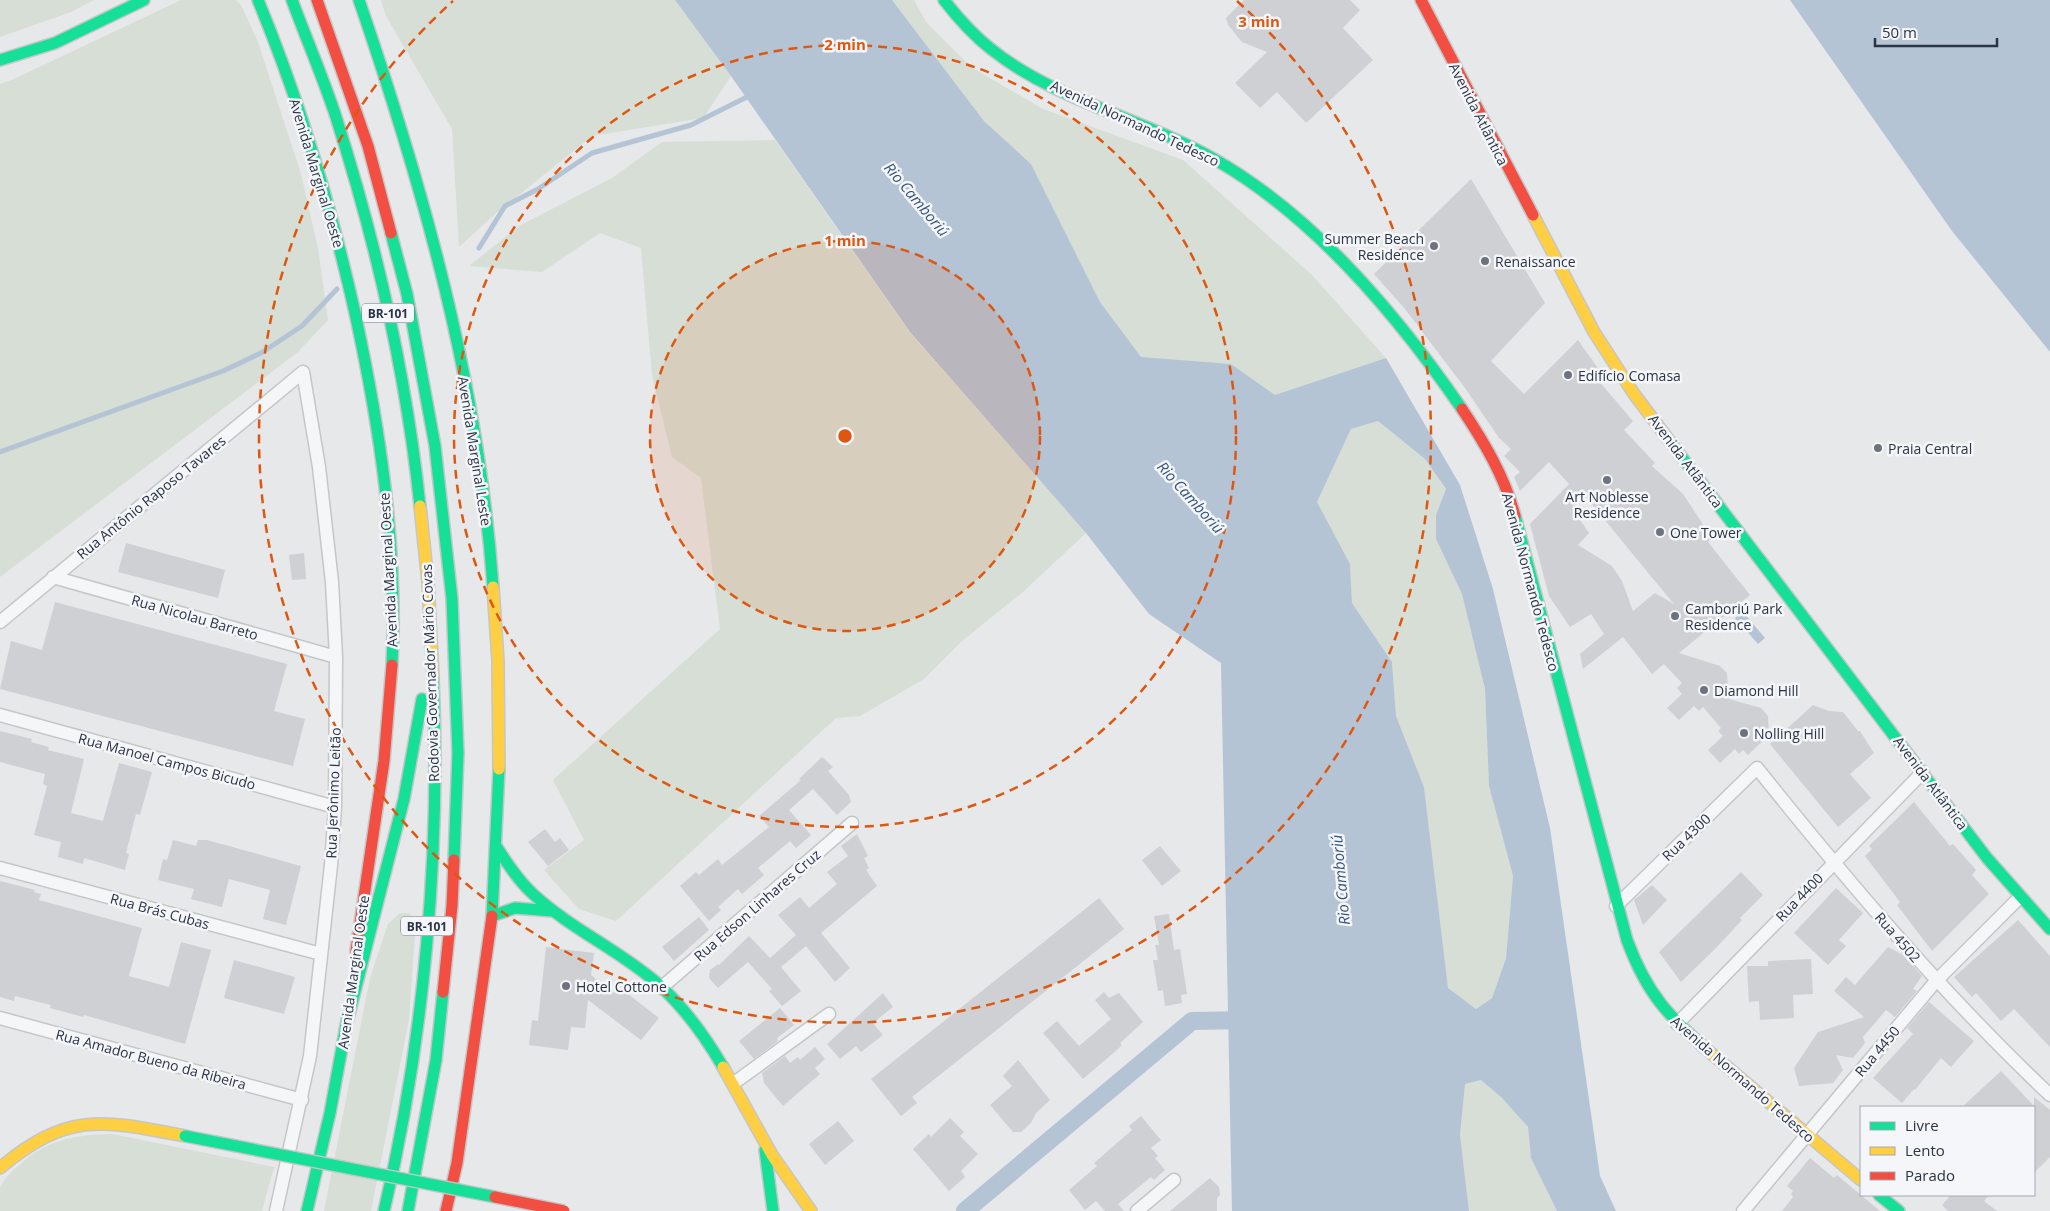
<svg xmlns="http://www.w3.org/2000/svg" width="2050" height="1211" font-family="'Open Sans',sans-serif">
<style>
.green{fill:#d6ded6}
.water{fill:#b4c4d5;fill-rule:evenodd}
.lines{fill:none;stroke-linecap:round;stroke-linejoin:round}
.stream{stroke:#b4c4d5;stroke-width:5}
.canal{stroke:#b4c4d5;stroke-width:18}
.building{fill:#ced0d3;fill-rule:evenodd}
.street-casing{stroke:#c4c6c8;stroke-width:15}
.fast-casing{stroke:#c4c6c8;stroke-width:14}
.slow-casing{stroke:#c4c6c8;stroke-width:14}
.jam-casing{stroke:#c4c6c8;stroke-width:14}
.street{stroke:#f5f6f7;stroke-width:12}
.fast{stroke:#16e098;stroke-width:11}
.slow{stroke:#ffcf43;stroke-width:11}
.jam{stroke:#f24e42;stroke-width:11}
.fast-bridge-casing{stroke:#c4c6c8;stroke-width:14;stroke-linecap:butt}
.jam-bridge-casing{stroke:#c4c6c8;stroke-width:14;stroke-linecap:butt}
.fast-bridge{stroke:#16e098;stroke-width:11}
.jam-bridge{stroke:#f24e42;stroke-width:11}
.ring{fill:none;stroke:#df570f;stroke-width:2.5;stroke-dasharray:9 6}
.poi-dot{fill:#6c737f;stroke:#f4f6f9;stroke-width:2}
.labels{text-anchor:middle;dominant-baseline:central;stroke-width:5;stroke-linejoin:round;paint-order:stroke}
.shield{fill:#f4f6f9;stroke:#676e7b;stroke-width:1}
.shield-label{font-size:12px;font-weight:bold;fill:#2b3445}
.street-label{font-size:14px;fill:#2b3445;stroke:#f4f6f9}
.poi-label{font-size:14px;fill:#2b3445;stroke:#f4f6f9;text-anchor:start}
.water-label{font-size:15px;font-style:italic;fill:#34527a;stroke:#f4f6f9}
.centre{fill:#df570f;stroke:#f4f6f9;stroke-width:2.5}
.ring-label{font-size:15px;text-anchor:middle;font-weight:bold;fill:#df570f;stroke:#f4f6f9;stroke-width:5;stroke-linejoin:round;paint-order:stroke}
</style>
<rect width="100%" height="100%" fill="#e6e8ea"/>
<!-- green -->
<path class="green" d="M0,0H94L71,12L0,37Z
M181,0H236L241,5L258,42L301,174L318,248L328,320L298,352L0,577V84L14,79Z
M381,0H675L731,76L703,118L592,136L494,215L459,247L452,129L386,16Z
M892,0H914L926,22L971,67L1043,109L1183,160L1312,275L1386,358L1275,396L1231,364L1141,358L1100,302L1031,164L984,121Z
M775,140L910,333L1086,533L1024,591L961,642L924,679L860,716L836,718L616,921L579,909L544,870L584,840L553,780L720,629L701,478L672,457L652,375L641,248L600,233L542,272L469,266L519,226L612,178L662,142Z
M1378,421L1425,459L1446,490L1436,515V539L1462,594L1485,689L1489,786L1513,876L1506,957L1492,998L1476,1009L1448,989L1424,787L1396,716L1392,662L1352,603L1350,564L1317,502L1351,429Z
M400,913H409L416,919L409,1019L371,1211H324L370,978L388,924Z
M1481,1080L1502,1098L1528,1127L1531,1158L1557,1211H1469L1460,1135L1465,1084Z
M112,1134L274,1167L262,1211H0C0,1204 0,1195 0,1188C2,1181 11,1172 17,1167C45,1140 74,1135 112,1134Z"/>
<!-- water -->
<path class="water" d="M675,0H892L984,121L1031,164L1100,302L1141,357L1231,364L1275,395L1386,358L1460,485L1493,589L1550,828L1600,1176L1616,1211H1557L1531,1158L1528,1127L1502,1098L1481,1080L1465,1084L1460,1135L1469,1211H1232L1221,663L1149,614L1086,533L910,332L731,76ZM1378,421L1425,459L1446,489L1436,515V539L1462,594L1485,689L1489,786L1513,876L1506,958L1492,998L1476,1009L1448,988L1424,787L1396,716L1392,662L1352,603L1350,564L1317,502L1351,429Z
M1790,0H2050V352L1952,231Z
M1743,612L1765,638L1758,644L1735,618Z"/>
<g class="lines">
<!-- stream -->
<path class="stream" d="M479,248L505,206L538,189L592,153L691,125L751,95
M0,452L223,371L261,353L302,326L337,289"/>
<!-- canal -->
<path class="canal" d="M965,1211L1192,1021L1250,1020"/>
</g>
<!-- building -->
<path class="building" d="M1244,0H1350L1360,10L1343,28L1373,60L1306,123L1277,92L1260,108L1235,83L1267,52L1242,42L1228,25L1226,18Z
M1471,179L1545,303L1491,361L1524,394L1578,340L1597,367L1591,372L1633,421L1624,430L1655,463L1652,466L1683,494L1702,523L1710,540L1708,542L1750,595L1679,653L1720,666L1727,673L1729,699L1761,708L1768,716L1769,735L1748,755L1743,750L1739,754L1735,749L1720,763L1708,750L1723,736L1718,731L1721,728L1703,707L1699,711L1694,706L1679,720L1667,708L1682,694L1677,688L1682,683L1664,664L1652,674L1623,637L1583,669L1580,654L1604,634L1591,614L1570,627L1549,596L1530,524L1569,484L1549,462L1520,491L1514,477L1520,472L1504,456L1511,449L1499,438L1465,388L1405,309L1374,274ZM1586,497L1645,569L1674,604L1655,593L1633,611L1622,581L1612,566L1578,545L1589,533L1572,508Z
M126,543L225,570L218,598L118,572Z
M304,553L306,579L292,580L289,555Z
M55,602L287,664L274,711L305,719L293,766L0,689L11,641L42,650Z
M1813,705L1829,711L1843,712L1858,731H1860L1874,753L1850,774L1871,798L1838,827L1770,744Z
M0,731L32,739L31,742L49,747L48,750L84,759L71,813L103,821L119,763L152,772L140,815L136,814L126,853L129,854L125,870L84,858L83,864L58,857L61,842L34,835L47,786L43,784L45,774L0,762Z
M822,757L833,767L828,771L849,795L851,802L837,815L813,789L789,810L811,835L796,848L790,841L758,868L764,875L742,894L738,889L718,907L721,910L709,921L680,886L696,872L699,875L718,859L722,865L769,827L759,816L801,780L799,779Z
M1914,802L1950,846L1953,844L1976,870L1972,875L1989,894L1932,951L1897,905L1900,902L1865,856L1872,849L1869,846Z
M545,829L555,842L560,838L569,850L548,866L528,842Z
M857,834L868,856L864,858L869,868L866,870L877,886L821,933L850,968L835,982L806,946L781,967L801,991L782,1006L769,991L772,989L748,962L718,988L709,978L710,970L718,964L719,965L749,936L770,958L796,935L778,915L800,897L809,908L837,884L827,872L848,856L841,846Z
M173,840L196,846L198,840H207L301,866L286,925L263,919L270,890L229,879L222,907L191,899L194,889L158,880L163,859L167,860Z
M1160,846L1181,871L1162,886L1142,860Z
M1741,872L1763,895L1740,918L1742,920L1716,948L1681,982L1659,952Z
M0,881L35,890L34,892L41,894L39,900L142,928L129,976L169,987L181,942L211,950L185,1044L84,1015L83,1017L50,1008L51,1005L15,996L14,1001L0,997Z
M1652,885L1667,900L1643,925L1634,900Z
M1836,888L1863,913L1839,940L1846,946L1828,965L1794,933Z
M1099,898L1124,929L912,1097L917,1103L901,1116L871,1079Z
M1169,914L1174,950L1180,949L1187,994L1181,995L1182,1003L1165,1006L1163,990L1158,991L1153,960H1158L1155,945H1159L1154,916Z
M699,917L709,930L674,961L662,947Z
M2018,920L2050,956V1047L2014,1009L2001,1021L1976,993L1972,997L1954,977Z
M546,947L594,953L591,975L614,993L619,987L659,1018L641,1040L588,1000L585,1028L571,1027L568,1050L529,1045L532,1020L538,1021Z
M1888,947L1903,955L1922,976L1913,989L1917,991L1895,1017L1886,1010L1863,1037L1865,1043L1853,1058L1836,1055L1843,1070L1833,1083L1799,1086L1794,1068L1818,1032L1864,1017L1834,991L1846,977L1855,985Z
M1811,959L1813,994L1793,995L1794,1018L1760,1020L1759,1001L1749,1002L1747,966H1768V961Z
M234,960L295,977L284,1014L224,998Z
M1104,992L1109,998L1119,993L1143,1022L1120,1043L1122,1045L1118,1049L1083,1079L1043,1033L1057,1021L1079,1046L1111,1019L1095,1000Z
M883,993L893,1007L873,1023L883,1035L861,1052L856,1046L840,1059L827,1044Z
M1929,1002L1974,1041L1951,1067L1941,1058L1915,1090L1914,1089L1902,1103L1873,1078L1913,1034L1907,1028Z
M780,1008L794,1025L777,1038L778,1041L754,1059L739,1041Z
M815,1047L825,1059L815,1068L820,1074L783,1106L764,1083L762,1073L785,1056L790,1063L798,1057L800,1060Z
M1018,1060L1050,1100L1036,1113L1031,1123L1021,1132H1013L990,1105L1012,1086L1003,1076Z
M2001,1071L2034,1106V1097L2050,1110V1157L2034,1173V1107H1962Z
M1141,1116L1161,1140L1151,1148L1158,1156L1155,1158L1165,1170L1154,1180L1151,1177L1118,1204L1124,1211H1105L1096,1201L1085,1210L1069,1190L1097,1166L1094,1163L1132,1130L1129,1126Z
M950,1118L964,1132L960,1136L978,1154L961,1171L965,1177L949,1191L913,1149L929,1134L931,1137Z
M838,1121L854,1141L825,1165L809,1144Z
M1810,1158L1834,1178L1837,1175L1880,1211H1782L1793,1197L1791,1194L1793,1191L1787,1186Z
M1210,1178L1219,1187L1220,1195L1217,1198V1211H1170Z
M1951,1195H1989L1984,1201L1997,1211H1948L1942,1205Z"/>
<g class="lines">
<!-- street casing -->
<g class="street-casing">
<path id="street" d="M53,577L336,657
M0,622L303,372L319,467L332,582L336,657L335,807L331,865L310,1056L276,1211
M0,715L335,807
M0,868L321,954
M1616,906L1757,768C1849,883 1943,994 2050,1095
M661,988L852,823
M0,1018L302,1100
M1677,1024L1923,772
M734,1083L829,1014
M1137,1211L1174,1180
M1743,1211L1936,981L2020,897"/>
</g>
<!-- fast casing -->
<g class="fast-casing">
<path id="fast" d="M258,0C300,102 331,206 355,313C380,428 398,547 392,665
M292,0C306,38 322,75 335,114C376,242 406,373 420,506
M359,0C424,190 479,386 493,587
M944,0C958,18 973,35 991,49C1056,101 1142,118 1214,159C1313,215 1398,316 1462,409
M0,60L55,43L144,0
M391,233L407,294L435,446L452,599L458,753L454,860
M1671,443L1987,858L2050,929
M1515,516L1627,940C1647,995 1670,1018 1713,1055
M496,846C507,863 518,880 533,894C571,929 619,950 657,983C684,1007 705,1036 723,1067
M492,916L515,908L552,911
M492,916L499,769
M345,1030L404,799L422,699
M765,1150L773,1211
M1879,1195L1899,1211
M307,1211L330,1113L348,1015
M384,1211C424,1042 441,852 433,678
M408,1211L436,1060L443,992"/>
</g>
<!-- slow casing -->
<g class="slow-casing">
<path id="slow" d="M1533,215L1594,332L1634,394L1671,443
M420,506L428,582L433,678
M493,587L498,661L499,769
M1713,1055L1861,1180
M723,1067L772,1155L811,1211
M0,1168C68,1111 103,1120 185,1136"/>
</g>
<!-- jam casing -->
<g class="jam-casing">
<path id="jam" d="M317,0L368,146L391,233
M1421,0L1533,215
M1462,409C1484,442 1505,477 1515,516
M356,951L384,761L392,665
M443,992L452,906L454,860
M446,1211L457,1163L492,916"/>
</g>
<!-- street -->
<use href="#street" class="street"/>
<!-- fast -->
<use href="#fast" class="fast"/>
<!-- slow -->
<use href="#slow" class="slow"/>
<!-- jam -->
<use href="#jam" class="jam"/>
<!-- fast-bridge casing -->
<g class="fast-bridge-casing">
<path id="fast-bridge" d="M185,1136L495,1197"/>
</g>
<!-- jam-bridge casing -->
<g class="jam-bridge-casing">
<path id="jam-bridge" d="M495,1197L564,1211"/>
</g>
<!-- fast-bridge -->
<use href="#fast-bridge" class="fast-bridge"/>
<!-- jam-bridge -->
<use href="#jam-bridge" class="jam-bridge"/>
</g>
<!-- distance rings -->
<circle cx="845" cy="436" r="195" fill="#df570f" fill-opacity=".12"/>
<g class="ring">
<circle cx="845" cy="436" r="195"/>
<circle cx="845" cy="436" r="391"/>
<path d="M1237 1A586 586 0 1 1 453 1"/>
</g>
<!-- markers -->
<g class="poi-dot">
<circle cx="1434" cy="246" r="5"/>
<circle cx="1485" cy="261" r="5"/>
<circle cx="1568" cy="375" r="5"/>
<circle cx="1878" cy="448" r="5"/>
<circle cx="1607" cy="480" r="5"/>
<circle cx="1660" cy="532" r="5"/>
<circle cx="1675" cy="616" r="5"/>
<circle cx="1704" cy="690" r="5"/>
<circle cx="1744" cy="733" r="5"/>
<circle cx="566" cy="986" r="5"/>
</g>
<g class="labels">
<!-- shield labels -->
<g class="shield">
<rect x="362" y="303.5" width="52" height="19" rx="4"/>
<rect x="401" y="916.5" width="52" height="19" rx="4"/>
</g>
<g class="shield-label">
<text x="388" y="313">BR-101</text>
<text x="427" y="926">BR-101</text>
</g>
<!-- street labels -->
<g class="street-label">
<text transform="translate(1479 114) rotate(63)">Avenida Atlântica</text>
<text transform="translate(1135 123) rotate(25)">Avenida Normando Tedesco</text>
<text transform="translate(317 173) rotate(73)">Avenida Marginal Oeste</text>
<text transform="translate(475 451) rotate(81)">Avenida Marginal Leste</text>
<text transform="translate(1686 461) rotate(53)">Avenida Atlântica</text>
<text transform="translate(151 497) rotate(-39)">Rua Antônio Raposo Tavares</text>
<text transform="translate(388 570) rotate(-93)">Avenida Marginal Oeste</text>
<text transform="translate(1531 582) rotate(75)">Avenida Normando Tedesco</text>
<text transform="translate(195 617) rotate(16)">Rua Nicolau Barreto</text>
<text transform="translate(430 673) rotate(-92)">Rodovia Governador Mário Covas</text>
<text transform="translate(167 761) rotate(15)">Rua Manoel Campos Bicudo</text>
<text transform="translate(1931 783) rotate(53)">Avenida Atlântica</text>
<text transform="translate(333 793) rotate(-88)">Rua Jerônimo Leitão</text>
<text transform="translate(1686 837) rotate(-44)">Rua 4300</text>
<text transform="translate(1799 897) rotate(-46)">Rua 4400</text>
<text transform="translate(757 905) rotate(-41)">Rua Edson Linhares Cruz</text>
<text transform="translate(160 911) rotate(15)">Rua Brás Cubas</text>
<text transform="translate(1898 937) rotate(49)">Rua 4502</text>
<text transform="translate(353 972) rotate(-82)">Avenida Marginal Oeste</text>
<text transform="translate(1877 1051) rotate(-50)">Rua 4450</text>
<text transform="translate(151 1059) rotate(15)">Rua Amador Bueno da Ribeira</text>
<text transform="translate(1743 1079) rotate(41)">Avenida Normando Tedesco</text>
</g>
<!-- poi labels -->
<g class="poi-label">
<text x="1424" y="238" text-anchor="end">Summer Beach<tspan x="1424" dy="16">Residence</tspan></text>
<text x="1495" y="261">Renaissance</text>
<text x="1578" y="375">Edifício Comasa</text>
<text x="1888" y="448">Praia Central</text>
<text x="1607" y="496" text-anchor="middle">Art Noblesse<tspan x="1607" dy="16">Residence</tspan></text>
<text x="1670" y="532">One Tower</text>
<text x="1685" y="608">Camboriú Park<tspan x="1685" dy="16">Residence</tspan></text>
<text x="1714" y="690">Diamond Hill</text>
<text x="1754" y="733">Nolling Hill</text>
<text x="576" y="986">Hotel Cottone</text>
</g>
<!-- water labels -->
<g class="water-label">
<text transform="translate(917 199) rotate(50)">Rio Camboriú</text>
<text transform="translate(1191 497) rotate(48)">Rio Camboriú</text>
<text transform="translate(1340 880) rotate(-95)">Rio Camboriú</text>
</g>
</g>
<circle cx="845" cy="436" r="8" class="centre"/>
<g class="ring-label">
<text x="1259" y="27">3 min</text>
<text x="845" y="50">2 min</text>
<text x="845" y="246">1 min</text>
</g>
<!-- legend -->
<rect x="1860" y="1106" width="175" height="90" fill="#f4f6f9" stroke="#a4a8b1"/>
<rect x="1870" y="1122" width="25" height="8" fill="#16e098" stroke="#a4a8b1"/>
<text x="1905" y="1131" font-size="15" fill="#2b3445">Livre</text>
<rect x="1870" y="1147" width="25" height="8" fill="#ffcf43" stroke="#a4a8b1"/>
<text x="1905" y="1156" font-size="15" fill="#2b3445">Lento</text>
<rect x="1870" y="1172" width="25" height="8" fill="#f24e42" stroke="#a4a8b1"/>
<text x="1905" y="1181" font-size="15" fill="#2b3445">Parado</text>
<!-- scale -->
<path d="M1875 38v8h122v-8" fill="none" stroke="#2b3445" stroke-width="2.5"/>
<text x="1882" y="38" font-size="15" fill="#2b3445" stroke="#f4f6f9" stroke-width="4" paint-order="stroke">50 m</text>
</svg>
